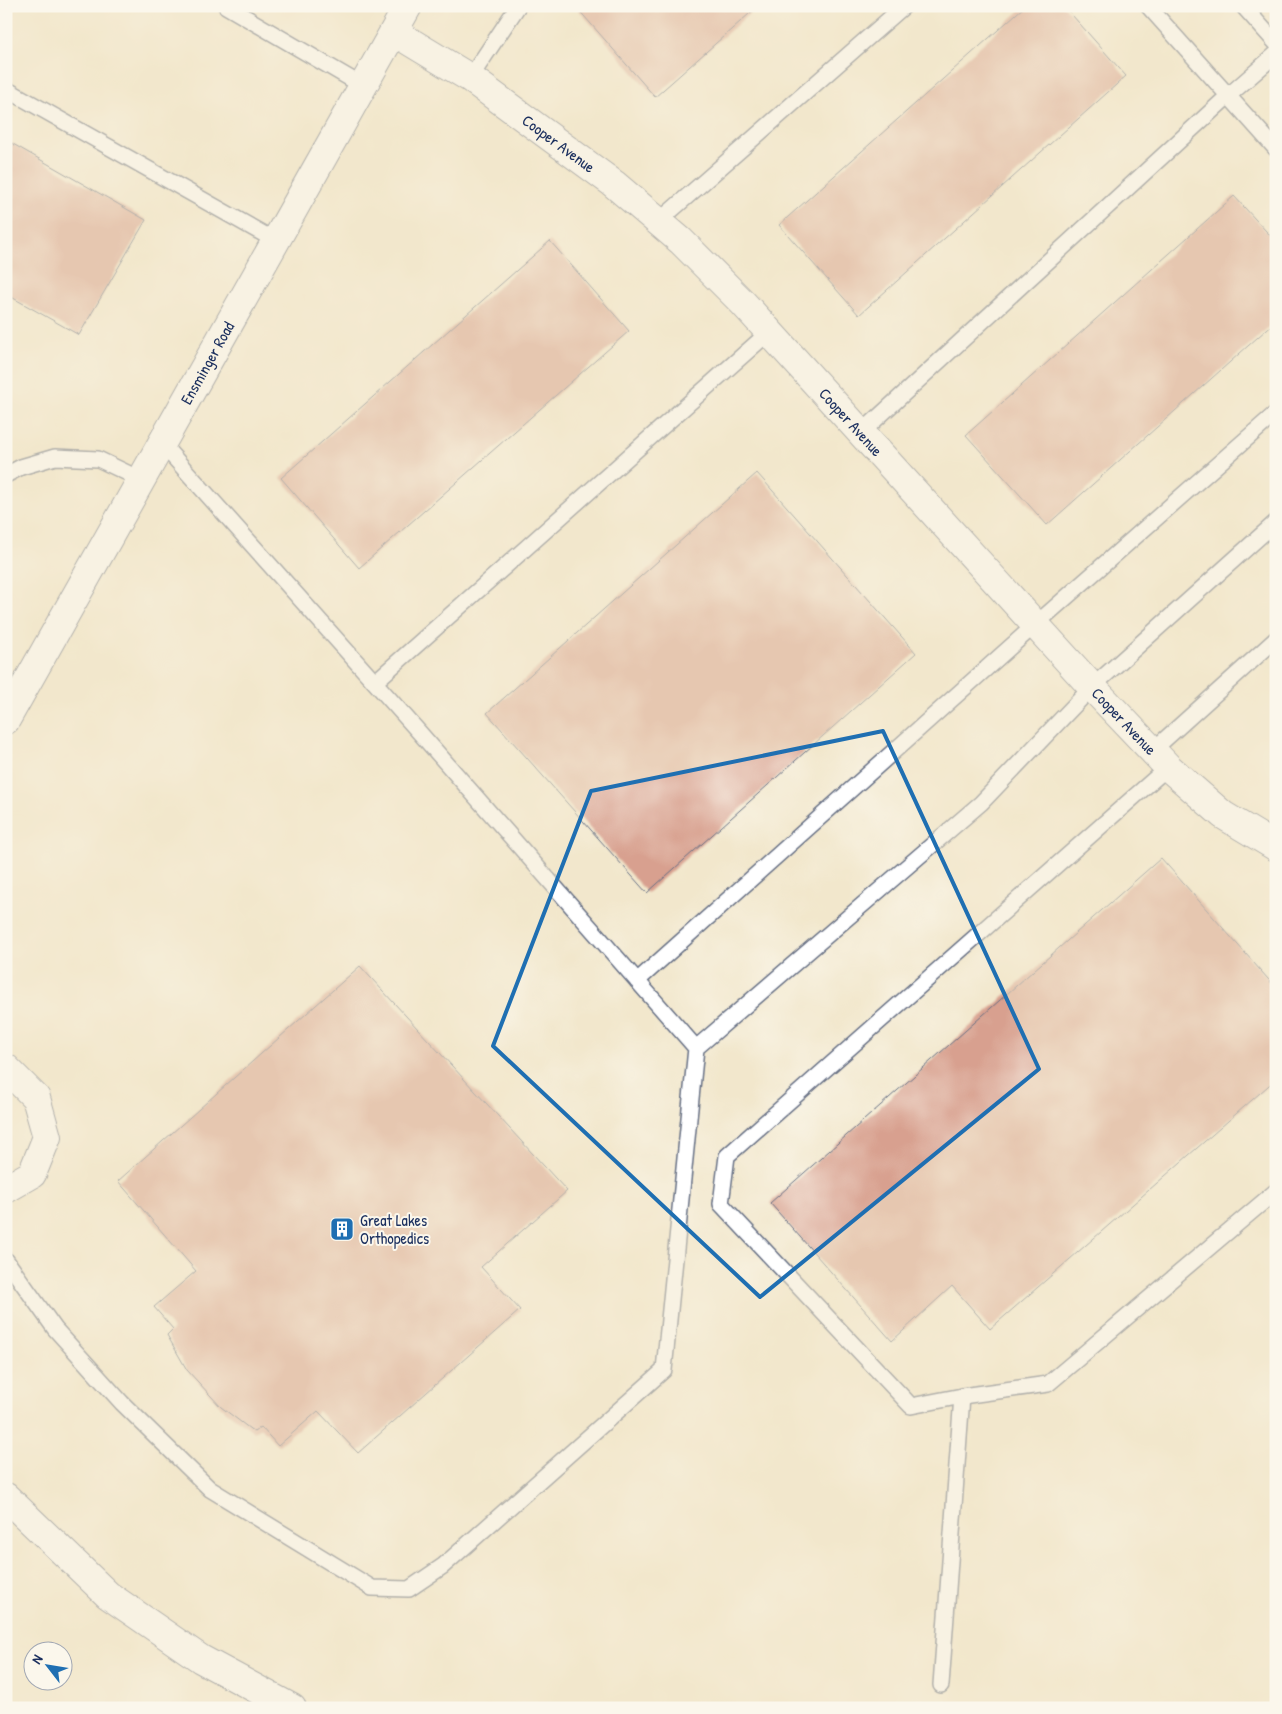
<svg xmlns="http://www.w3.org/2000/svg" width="1282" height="1714" font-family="'Patrick Hand',sans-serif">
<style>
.building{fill:#d8a08f}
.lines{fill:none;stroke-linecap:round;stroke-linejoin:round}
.lane-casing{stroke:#666f84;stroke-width:18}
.street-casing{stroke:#666f84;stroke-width:30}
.highway-casing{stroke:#666f84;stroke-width:30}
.lane{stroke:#fff;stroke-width:15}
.street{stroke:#fff;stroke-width:28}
.highway{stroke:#fff;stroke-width:28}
.marked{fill:none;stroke:#1f6fb2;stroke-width:4;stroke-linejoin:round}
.labels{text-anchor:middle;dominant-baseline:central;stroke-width:4;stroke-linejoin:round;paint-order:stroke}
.street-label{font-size:16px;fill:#1b2f5e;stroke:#fbf7ec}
.poi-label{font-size:16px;fill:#1b2f5e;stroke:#fbf7ec;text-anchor:start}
</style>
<rect width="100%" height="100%" fill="#fbf7ec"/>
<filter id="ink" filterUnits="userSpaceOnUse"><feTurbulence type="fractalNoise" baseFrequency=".02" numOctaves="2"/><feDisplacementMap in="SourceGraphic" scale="10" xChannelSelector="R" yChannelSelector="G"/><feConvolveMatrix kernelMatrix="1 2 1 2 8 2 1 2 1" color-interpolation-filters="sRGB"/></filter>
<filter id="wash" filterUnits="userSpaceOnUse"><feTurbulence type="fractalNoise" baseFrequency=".0096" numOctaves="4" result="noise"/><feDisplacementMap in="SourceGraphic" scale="20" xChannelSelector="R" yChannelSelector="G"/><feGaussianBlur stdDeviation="1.12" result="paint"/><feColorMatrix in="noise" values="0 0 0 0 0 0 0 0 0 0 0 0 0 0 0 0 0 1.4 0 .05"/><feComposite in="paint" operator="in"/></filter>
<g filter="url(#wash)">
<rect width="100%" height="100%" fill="#f2e7cc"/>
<g id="blocks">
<!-- building -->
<path class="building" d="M579,6H758L655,97L577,8Z
M1025,6H1064L1126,76L859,315L779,225Z
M6,140L146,220L79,335L6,294Z
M1234,196L1276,242V321L1047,525L966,435Z
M550,241L629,331L359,568L281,478Z
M757,473L916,653L647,893L487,713Z
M1161,858L1276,988V1079L990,1329L952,1286L892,1341L770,1203Z
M360,966L567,1191L481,1267L520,1310L358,1453L318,1411L278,1446L261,1427L254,1432L221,1407L187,1370L167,1335L173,1329L154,1307L196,1271L118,1181Z"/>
</g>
</g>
<g filter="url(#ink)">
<use href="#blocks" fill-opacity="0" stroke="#666f84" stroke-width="1"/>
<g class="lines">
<!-- lane casing -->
<g class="lane-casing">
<path id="lane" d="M226,6L363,86
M1148,6L1276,149
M1243,6L1276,43
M470,78L518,6
M6,89L276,241
M658,222L904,6
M861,433L1228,96L1276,54
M162,444L419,732L696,1048L981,803L1092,687L1276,522
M6,475L21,467L55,457L98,459L142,480
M375,682L769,332
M1152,751L1276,639
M1168,767L727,1156L721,1204L911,1406L962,1396L1048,1384L1276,1191
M637,981L1036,624L1276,413
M6,1260L55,1329L122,1403L210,1489L372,1588L409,1589L443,1566L664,1370L696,1048
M941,1685L962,1396"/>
</g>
<!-- street casing -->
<g class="street-casing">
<g id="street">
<path id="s1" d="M394,32L470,78L614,184L681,241L743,303L1092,687L1168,767L1223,815L1276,847"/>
<path id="s2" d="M6,720L408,6"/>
<path d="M6,1068L36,1098L47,1137L32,1174L6,1189"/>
</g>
</g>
<!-- highway casing -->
<g class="highway-casing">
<path id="highway" d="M6,1497L108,1595L201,1659L292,1708"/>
</g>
<!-- lane -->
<use href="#lane" class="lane"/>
<!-- street -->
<use href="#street" class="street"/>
<!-- highway -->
<use href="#highway" class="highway"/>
</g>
</g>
<!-- marked area -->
<path d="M0 0H1282V1714H0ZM883,731L1039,1069L760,1297L493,1046L591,791Z" fill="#f2e7cc" fill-opacity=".55" fill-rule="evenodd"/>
<path class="marked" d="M883,731L1039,1069L760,1297L493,1046L591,791Z"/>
<!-- icons -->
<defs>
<g id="building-square" transform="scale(1.25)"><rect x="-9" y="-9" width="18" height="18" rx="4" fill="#1f6fb2" stroke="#fbf7ec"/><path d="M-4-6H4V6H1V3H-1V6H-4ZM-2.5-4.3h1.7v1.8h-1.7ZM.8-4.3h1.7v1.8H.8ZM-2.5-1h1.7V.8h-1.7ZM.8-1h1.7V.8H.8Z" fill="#fff"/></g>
</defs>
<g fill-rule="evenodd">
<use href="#building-square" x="342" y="1229"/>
</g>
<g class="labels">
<!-- street labels -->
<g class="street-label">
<text stroke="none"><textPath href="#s1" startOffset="199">Cooper Avenue</textPath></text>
<text stroke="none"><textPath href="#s2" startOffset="410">Ensminger Road</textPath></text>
<text stroke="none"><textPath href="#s1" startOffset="604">Cooper Avenue</textPath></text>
<text stroke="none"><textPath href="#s1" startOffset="1009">Cooper Avenue</textPath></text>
</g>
<!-- poi labels -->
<g class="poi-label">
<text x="360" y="1220">Great Lakes<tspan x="360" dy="18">Orthopedics</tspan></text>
</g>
</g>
<!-- margin -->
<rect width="1282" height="1714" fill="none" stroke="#fbf7ec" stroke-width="25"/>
<!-- north arrow -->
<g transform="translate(48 1666) rotate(301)"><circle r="24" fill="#fbf7ec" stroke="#a1a7b3"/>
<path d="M0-4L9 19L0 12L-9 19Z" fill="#1f6fb2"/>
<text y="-8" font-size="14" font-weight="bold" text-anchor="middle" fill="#1b2f5e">N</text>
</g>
</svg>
